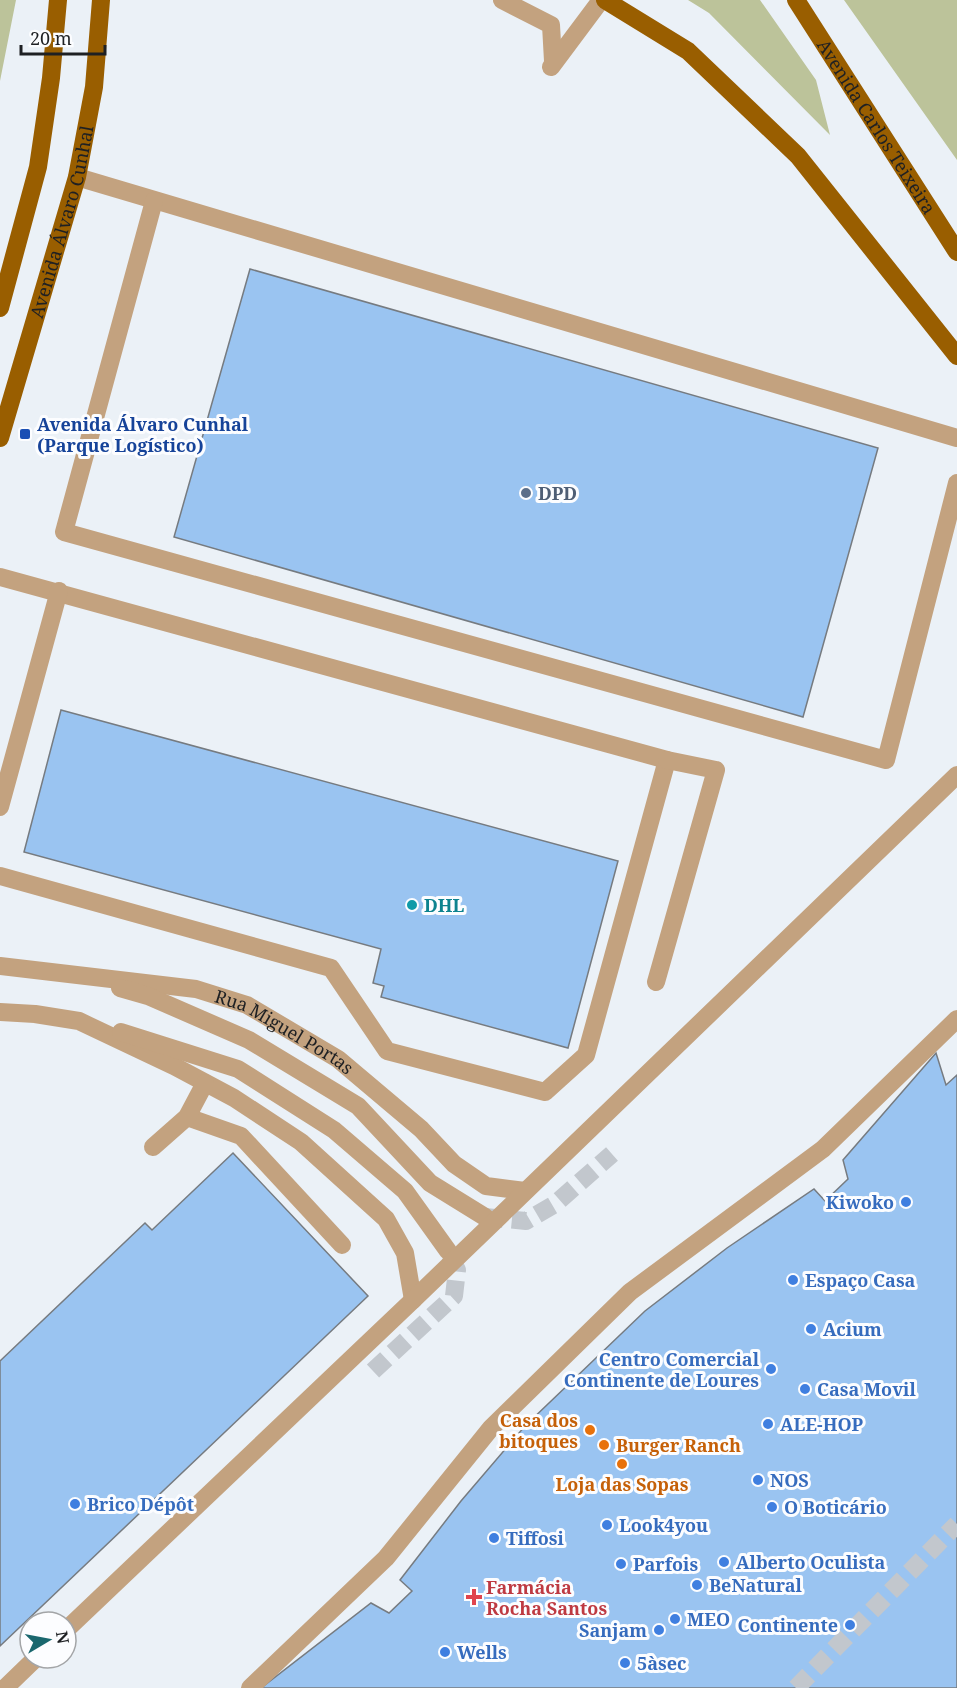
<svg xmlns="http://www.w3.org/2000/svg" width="957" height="1688" font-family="'Noto Serif',serif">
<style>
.green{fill:#bcc39a}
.building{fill:#9ac4f1;stroke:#767b80;stroke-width:1.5}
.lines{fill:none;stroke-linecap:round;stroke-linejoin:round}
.minor-tunnel{stroke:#c2c7cd;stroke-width:18;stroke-dasharray:18 9;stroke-linecap:butt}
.minor{stroke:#c3a27f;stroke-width:18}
.major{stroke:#995e00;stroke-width:18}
.transit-dot{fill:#1a4fb4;stroke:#fcfdff;stroke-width:2}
.service-dot{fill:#5c6f8a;stroke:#fcfdff;stroke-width:2}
.culture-dot{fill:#0f9aa8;stroke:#fcfdff;stroke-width:2}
.shop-dot{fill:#3f7fe0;stroke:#fcfdff;stroke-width:2}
.food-dot{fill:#e8710a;stroke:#fcfdff;stroke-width:2}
.health-dot{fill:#e0444e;stroke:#fcfdff;stroke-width:2}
.labels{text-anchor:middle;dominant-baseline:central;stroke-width:6;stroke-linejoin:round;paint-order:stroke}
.street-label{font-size:18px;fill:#1e2023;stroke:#fcfdff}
.transit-label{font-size:18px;font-weight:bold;fill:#164399;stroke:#fcfdff;text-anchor:start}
.service-label{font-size:18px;font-weight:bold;fill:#4e5e75;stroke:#fcfdff;text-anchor:start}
.culture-label{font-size:18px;font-weight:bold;fill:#0d838f;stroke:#fcfdff;text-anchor:start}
.shop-label{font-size:18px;font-weight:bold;fill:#366cbe;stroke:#fcfdff;text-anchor:start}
.food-label{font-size:18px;font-weight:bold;fill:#c56008;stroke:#fcfdff;text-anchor:end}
.health-label{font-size:18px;font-weight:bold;fill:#be3a42;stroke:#fcfdff;text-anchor:start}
</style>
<rect width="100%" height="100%" fill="#ebf1f7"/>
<!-- green -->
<path class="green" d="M0,0H16L0,81Z
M688,0H760L816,80L830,135L709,13Z
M844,0H957V160Z"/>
<!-- building -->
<path class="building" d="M250,269L878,448L803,717L174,537Z
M61,710L618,861L568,1048L381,997L384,986L373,983L381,949L24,852Z
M936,1053L946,1085L957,1075V1688H261L371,1603L389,1613L412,1591L400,1580L461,1501L525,1426L645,1311L727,1248L814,1189L825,1201L848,1179L843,1160Z
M233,1153L368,1296L0,1646V1361L145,1223L152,1230Z"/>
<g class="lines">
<!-- minor-tunnel -->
<path class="minor-tunnel" d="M485,1217L526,1221L555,1204L612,1154
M373,1371L454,1296L457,1270L448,1251
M796,1688L957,1524"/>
<!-- minor -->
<g class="minor">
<path d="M502,0L551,25L553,61"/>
<path d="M551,67L601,0"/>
<path d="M77,177L957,438"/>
<path d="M154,201L64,532L886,760L957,483"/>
<path d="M0,577L667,760L586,1055L545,1092L387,1051L331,968L0,876"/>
<path d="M0,807L59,591"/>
<path id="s1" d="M0,966L196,989L247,1005L338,1059L421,1129L454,1164L486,1186L525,1191"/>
<path d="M656,982L716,770L667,760"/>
<path d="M120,988L148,996L249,1040L358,1106L430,1183L485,1217"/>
<path d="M0,1012L35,1014L79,1021L174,1066L234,1098L301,1142L386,1219L405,1253L413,1300"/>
<path d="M121,1032L238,1069L334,1130L405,1191L448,1251"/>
<path d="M187,1117L241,1136L342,1245"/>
<path d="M153,1147L187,1117L205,1083"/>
<path d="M66,1630L413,1300L957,775"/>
<path d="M5,1688L36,1658"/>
<path d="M250,1688L386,1558L491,1428L630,1292L823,1149L957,1019"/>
</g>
<!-- major -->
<g class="major">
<path d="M605,0L688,51L798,156L957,356"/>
<path id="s2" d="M796,0L957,252"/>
<path d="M0,308L38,167L51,78L58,0"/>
<path id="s3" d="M0,438L77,177L94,87L101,0"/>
</g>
</g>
<!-- markers -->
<rect class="transit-dot" x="19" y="428" width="12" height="12" rx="3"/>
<circle class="service-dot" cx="526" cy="493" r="6"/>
<circle class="culture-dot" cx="412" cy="905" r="6"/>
<g class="shop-dot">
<circle cx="906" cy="1202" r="6"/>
<circle cx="793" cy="1280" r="6"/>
<circle cx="811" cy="1329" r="6"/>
<circle cx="771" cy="1369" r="6"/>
<circle cx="805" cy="1389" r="6"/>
<circle cx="768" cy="1424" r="6"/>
<circle cx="758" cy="1480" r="6"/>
<circle cx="75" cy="1504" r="6"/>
<circle cx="772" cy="1507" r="6"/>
<circle cx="607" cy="1525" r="6"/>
<circle cx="494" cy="1538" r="6"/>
<circle cx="724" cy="1562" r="6"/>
<circle cx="621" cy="1564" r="6"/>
<circle cx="697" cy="1585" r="6"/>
<circle cx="675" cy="1619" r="6"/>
<circle cx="850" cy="1625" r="6"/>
<circle cx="659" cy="1630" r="6"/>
<circle cx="445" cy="1652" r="6"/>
<circle cx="625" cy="1663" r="6"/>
</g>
<g class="food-dot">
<circle cx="590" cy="1430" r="6"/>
<circle cx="604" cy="1445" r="6"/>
<circle cx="622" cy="1464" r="6"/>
</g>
<path class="health-dot" d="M471 1588h6v6h6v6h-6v6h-6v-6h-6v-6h6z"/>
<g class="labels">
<!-- street labels -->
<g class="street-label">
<text stroke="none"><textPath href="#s2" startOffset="150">Avenida Carlos Teixeira</textPath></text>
<text stroke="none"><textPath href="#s3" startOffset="225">Avenida Álvaro Cunhal</textPath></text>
<text stroke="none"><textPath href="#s1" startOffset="296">Rua Miguel Portas</textPath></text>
</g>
<!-- transit labels -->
<g class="transit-label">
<text x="37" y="424">Avenida Álvaro Cunhal<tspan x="37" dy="21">(Parque Logístico)</tspan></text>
</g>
<!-- service labels -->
<g class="service-label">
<text x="538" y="493">DPD</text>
</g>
<!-- culture labels -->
<g class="culture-label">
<text x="424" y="905">DHL</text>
</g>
<!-- shop labels -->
<g class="shop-label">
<text x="894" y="1202" text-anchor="end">Kiwoko</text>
<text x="805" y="1280">Espaço Casa</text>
<text x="823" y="1329">Acium</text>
<text x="759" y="1359" text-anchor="end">Centro Comercial<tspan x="759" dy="21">Continente de Loures</tspan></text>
<text x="817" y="1389">Casa Movil</text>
<text x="780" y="1424">ALE-HOP</text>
<text x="770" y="1480">NOS</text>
<text x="87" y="1504">Brico Dépôt</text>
<text x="784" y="1507">O Boticário</text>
<text x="619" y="1525">Look4you</text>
<text x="506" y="1538">Tiffosi</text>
<text x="736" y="1562">Alberto Oculista</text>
<text x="633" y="1564">Parfois</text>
<text x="709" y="1585">BeNatural</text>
<text x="687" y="1619">MEO</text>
<text x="838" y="1625" text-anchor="end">Continente</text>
<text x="647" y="1630" text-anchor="end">Sanjam</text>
<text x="457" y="1652">Wells</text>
<text x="637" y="1663">5àsec</text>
</g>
<!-- food labels -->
<g class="food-label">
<text x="578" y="1420">Casa dos<tspan x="578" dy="21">bitoques</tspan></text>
<text x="616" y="1445" text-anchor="start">Burger Ranch</text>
<text x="622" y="1484" text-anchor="middle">Loja das Sopas</text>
</g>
<!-- health labels -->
<g class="health-label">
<text x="486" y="1587">Farmácia<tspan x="486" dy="21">Rocha Santos</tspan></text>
</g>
</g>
<!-- north arrow -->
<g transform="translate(48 1640) rotate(80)"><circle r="28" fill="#fcfdff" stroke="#a3a5a7" stroke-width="1.5"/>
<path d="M0-4.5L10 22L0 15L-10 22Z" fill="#1a676e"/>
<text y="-9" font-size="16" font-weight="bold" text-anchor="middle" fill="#1e2023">N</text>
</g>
<!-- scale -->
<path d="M21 45v9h84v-9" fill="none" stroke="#1e2023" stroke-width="3"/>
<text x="30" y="45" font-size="18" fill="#1e2023" stroke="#fcfdff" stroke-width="4.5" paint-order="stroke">20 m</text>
</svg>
